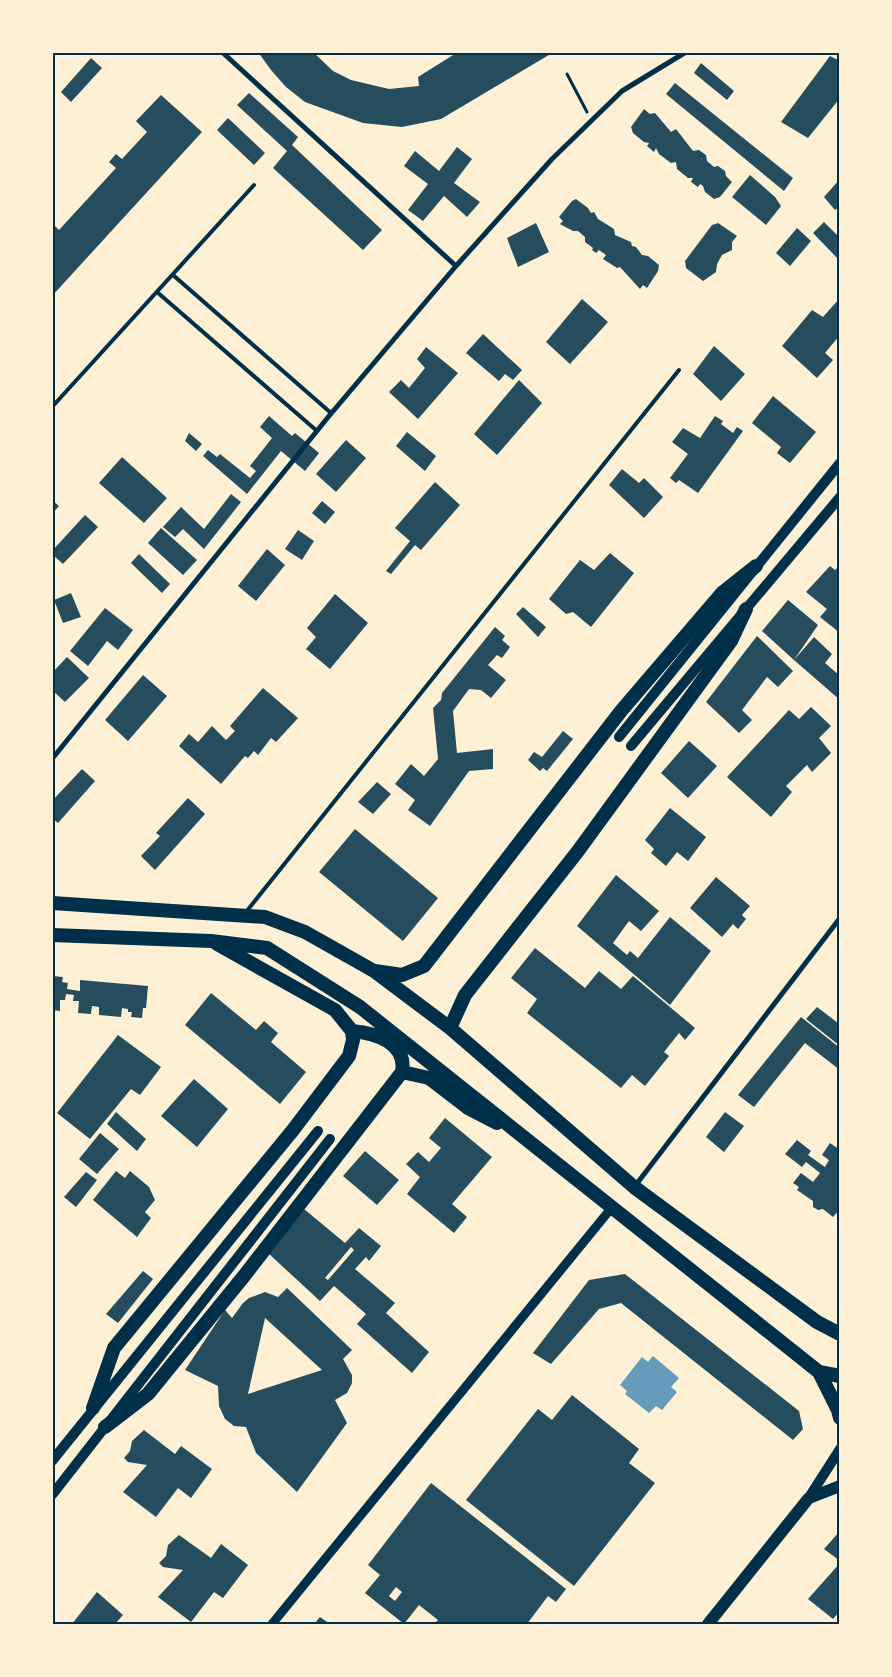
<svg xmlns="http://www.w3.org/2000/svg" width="892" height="1677" font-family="Lato,sans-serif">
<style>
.water{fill:#669bbc}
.building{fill:#264d5e;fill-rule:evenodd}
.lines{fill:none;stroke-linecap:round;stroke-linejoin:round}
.path{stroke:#003049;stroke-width:3}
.service{stroke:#003049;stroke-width:4}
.minor{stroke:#003049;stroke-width:5}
.tertiary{stroke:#003049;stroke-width:9}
.secondary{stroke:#003049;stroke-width:10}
.primary{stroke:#003049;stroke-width:12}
.trunk{stroke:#003049;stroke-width:14}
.neatline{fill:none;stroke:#003049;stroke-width:2}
</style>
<rect width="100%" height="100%" fill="#fdf0d5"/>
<!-- water -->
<path class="water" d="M653,1356L679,1378L671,1387L677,1392L662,1410L656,1406L649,1413L625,1394L627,1391L620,1385L642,1357L648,1362Z"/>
<!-- building -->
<path class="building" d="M258,52H313L333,71L351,80L389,89L419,86L418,77L458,52H554L441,119L402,127L363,123L305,102L286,87L271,70Z
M830,56L840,61V98L808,138L781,122Z
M91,58L102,68L71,102L61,92Z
M701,63L734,91L727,100L694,73Z
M675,83L793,178L784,191L666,94Z
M249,93L298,137L292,145L382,230L363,250L273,168L287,151L237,105Z
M161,95L202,132L52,296V223L59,230L116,168L109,162L116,154L122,159L147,132L136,121Z
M644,109L650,114L655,113L671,132L676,129L693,151L699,150L706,155L707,161L714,167L718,166L725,171L726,176L732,182L720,197L714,199L705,192L703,186L700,184L698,187L691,182L693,178H688L677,169L676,162L671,163L659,154L656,148L654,152L647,146L649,143L644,142L633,133L631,127Z
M228,118L265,153L254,165L217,130Z
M457,147L472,159L454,183L480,202L467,217L444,196L423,221L408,210L428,184L404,166L415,151L439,171Z
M750,175L775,197L781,206L766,225L732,197Z
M840,179V206L835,210L824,197Z
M576,199L588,208L591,213L594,212L598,219L614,229L615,235L631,242L632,246L636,247L642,255L648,256L659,265L658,271L647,288L643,285L640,289L620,267L617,268L603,259L606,255L599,250L596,253L592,250L593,248L585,242V237L578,231H573L560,224L563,221L559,217L572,201Z
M824,222L840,238V261L813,233Z
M536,223L549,252L518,267L507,238Z
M718,223L737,236L732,242V250L722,255L717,264L716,272L703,281L686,268L685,261L712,225Z
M797,228L811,241L790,266L776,253Z
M840,298V335L825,353L833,360L817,378L782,346L812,310L823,317Z
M582,299L608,322L570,364L546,342Z
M483,334L522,370L513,380L505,374L499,381L466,353Z
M714,346L745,374L721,401L693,374Z
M426,347L458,373L418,419L389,392L401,380L409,388L425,368L417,359Z
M519,380L542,403L497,455L474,434Z
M773,396L816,432L790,463L777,453L781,447L752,423Z
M269,416L292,436L295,433L319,453L305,471L281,451L247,494L203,456L208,450L217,457L220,454L250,478L256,471L250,466L272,438L260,427Z
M715,416L723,421L721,424L733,433L737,427L743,431L698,493L679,480L676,483L670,478L688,454L672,442L683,428L700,438Z
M407,432L436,456L425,471L396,446Z
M189,433L202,444L196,451L185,441Z
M346,440L366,458L336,492L316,474Z
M122,457L167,498L144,523L99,483Z
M622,469L639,483L644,478L663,497L644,518L609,485Z
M435,482L460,505L421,550L415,545L391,574L386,571L410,541L395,528Z
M231,494L241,502L204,549L183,529L175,537L163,527L181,507L204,529Z
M52,500L59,506L52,514Z
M322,501L335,512L325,524L312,513Z
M85,515L98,527L63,564L52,554V551Z
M161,528L197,560L183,575L148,543Z
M298,530L314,541L302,560L285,549Z
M267,549L285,565L256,601L238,586Z
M610,553L634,573L591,627L573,612L566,614L549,599L580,560L594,570Z
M139,554L170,584L162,593L131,563Z
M840,565V633L820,617L827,609L806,592L830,566L835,570Z
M71,593L81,617L63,623L54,600Z
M335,594L368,623L330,669L306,649L316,637L307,628Z
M788,600L818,625L794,660L814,637L832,654L825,663L840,676V700L794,660L762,631Z
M523,607L546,627L538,637L516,614Z
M105,608L133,630L118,650L107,641L88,666L70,651Z
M495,627L505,636L502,640L510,647L502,658L497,655L488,665L506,680L491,698L481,690L469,689L453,711L457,753L493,749V769L469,771L430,826L408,810L415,800L395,784L411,764L424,776L438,759L433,708L441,700L442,693Z
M757,636L793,671L778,687L767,677L742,710L752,720L739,733L706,702Z
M67,657L89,678L65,702L52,690V673Z
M143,675L167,696L128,741L105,720Z
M263,688L298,718L276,742L271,738L258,755L254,751L248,758L245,756L221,784L179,746L189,734L198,742L212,726L226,740L235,731L230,726Z
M811,707L831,726L819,738L831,753L812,772L807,765L786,786L792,792L771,817L727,777L789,710L799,719Z
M563,731L573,739L547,771L543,768L540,771L528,760L534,752L542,757Z
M689,741L717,766L688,798L661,773Z
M82,769L95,781L58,823L52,818V801Z
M377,782L391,794L373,814L358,802Z
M188,798L205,814L155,870L141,856L160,836L156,833Z
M670,808L706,837L688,861L677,852L666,866L651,853L654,849L645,840Z
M355,829L438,898L403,941L319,872Z
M616,875L659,911L641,931L629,921L613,943L627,955L630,951L638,958L670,917L711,951L670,1005L577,926Z
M716,877L750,906L742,915L746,919L738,929L733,924L722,937L690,908Z
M535,948L585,988L599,971L621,989L633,976L695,1028L685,1040L679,1033L664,1052L669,1056L645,1086L632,1075L621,1088L527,1013L537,999L511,978Z
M52,976L63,977L62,982L68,983L67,989L80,991V980L148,986L146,1008H143L142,1018L131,1017L132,1012H128V1009L122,1008L121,1017L99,1015V1007L92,1006L91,1014L78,1013L79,1001H73L74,995L66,994L65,1000H60V1011L52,1010Z
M211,993L256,1030L264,1021L278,1033L271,1042L306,1072L280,1104L185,1025Z
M817,1007L838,1023L840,1021V1046L806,1019Z
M801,1017L840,1048V1070L805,1043L754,1107L738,1095Z
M118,1035L161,1067L140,1095L131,1089L90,1139L57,1113Z
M194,1079L228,1109L197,1147L161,1116Z
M116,1112L146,1139L137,1151L107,1124Z
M725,1112L744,1126L724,1152L706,1137Z
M445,1118L492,1157L452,1204L467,1217L454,1233L407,1194L420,1177L406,1164L418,1152L429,1162L441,1148L429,1138Z
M100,1133L119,1149L97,1174L79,1159Z
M797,1140L811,1151L808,1155L825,1167L829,1160L822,1155L830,1143L840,1150V1209L833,1217L823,1209L818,1210L813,1207V1201L797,1190L799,1187L793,1183L801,1173L813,1182L820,1173L806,1162L802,1167L785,1154Z
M365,1151L399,1180L377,1205L343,1176Z
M116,1171L125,1178L130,1171L149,1187L155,1200L145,1212L151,1218L137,1237L93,1200Z
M86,1172L97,1180L76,1207L64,1197Z
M304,1209L345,1243L359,1228L381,1246L369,1261L366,1257L355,1269L395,1303L386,1313L429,1352L412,1373L357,1324L366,1314L334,1286L320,1301L268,1253ZM351,1247L354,1250L328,1280L325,1278Z
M143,1271L153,1279L118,1323L106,1314Z
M625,1274L799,1411L803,1429L793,1440L621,1303L599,1309L551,1364L533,1353L589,1280Z
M287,1288L352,1350L343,1359L352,1375V1383L347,1393L335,1400L347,1423L297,1492L256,1453L246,1427L234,1426L225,1419L219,1406L218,1386L185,1370L225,1310L232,1318L243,1303L249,1298L265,1292L278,1297ZM265,1318L322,1370L248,1394Z
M572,1395L639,1449L629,1463L655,1483L574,1586L466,1500L538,1409L552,1420Z
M144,1430L175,1454L181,1446L212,1469L191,1498L178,1488L156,1517L123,1492L147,1465L128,1462L124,1458L130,1451L132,1441Z
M431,1483L566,1589L556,1602L548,1596L527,1624H434L438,1620L419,1605L404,1624L365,1593L380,1575L368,1565ZM396,1587L402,1592L395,1601L389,1596Z
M840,1531V1561L824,1549Z
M179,1535L211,1558L221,1544L248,1565L223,1598L214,1592L191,1622L158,1597L183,1570L163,1567L159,1563L166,1556L168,1545Z
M840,1563V1611L833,1619L808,1599Z
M97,1592L123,1615L115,1624H72Z
M320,1617L330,1624H314Z"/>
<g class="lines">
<!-- path -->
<path class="path" d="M567,74L587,112"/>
<!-- service -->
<path class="service" d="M173,275L331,413
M157,292L317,431
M52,407L254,185
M246,912L679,370"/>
<!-- minor -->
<path class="minor" d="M222,52L456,266
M52,759L329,416L456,266L552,159L622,91L686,52
M635,1186L840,918"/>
<!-- tertiary -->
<path class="tertiary" d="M272,1624L613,1206"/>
<!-- secondary -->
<path class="secondary" d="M619,737L840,463
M631,746L840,497
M52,1461L318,1131
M52,1495L330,1139
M808,1499L840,1449"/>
<!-- primary -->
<path class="primary" d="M809,1498L840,1486
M708,1624L808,1499"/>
<!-- trunk -->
<path class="trunk" d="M52,903L265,917L305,932L374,971L450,1028L634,1187L817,1322L840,1334
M52,935L211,941L267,948L360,1007L819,1372L838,1410L840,1418
M375,971L402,975L424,966L621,711L722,593L756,566
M450,1028L465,995L578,851L731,641L746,609
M352,1031C376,1033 407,1043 402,1072
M819,1372L840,1376
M93,1408L114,1348L293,1130L349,1056L353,1040L352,1031L335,1010L217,944
M105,1427L148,1394L244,1276L402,1072L429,1078L468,1108L497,1123"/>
</g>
<!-- border -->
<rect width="892" height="1677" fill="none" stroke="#fdf0d5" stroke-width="108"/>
<rect x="54" y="54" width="784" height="1569" class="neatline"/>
</svg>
